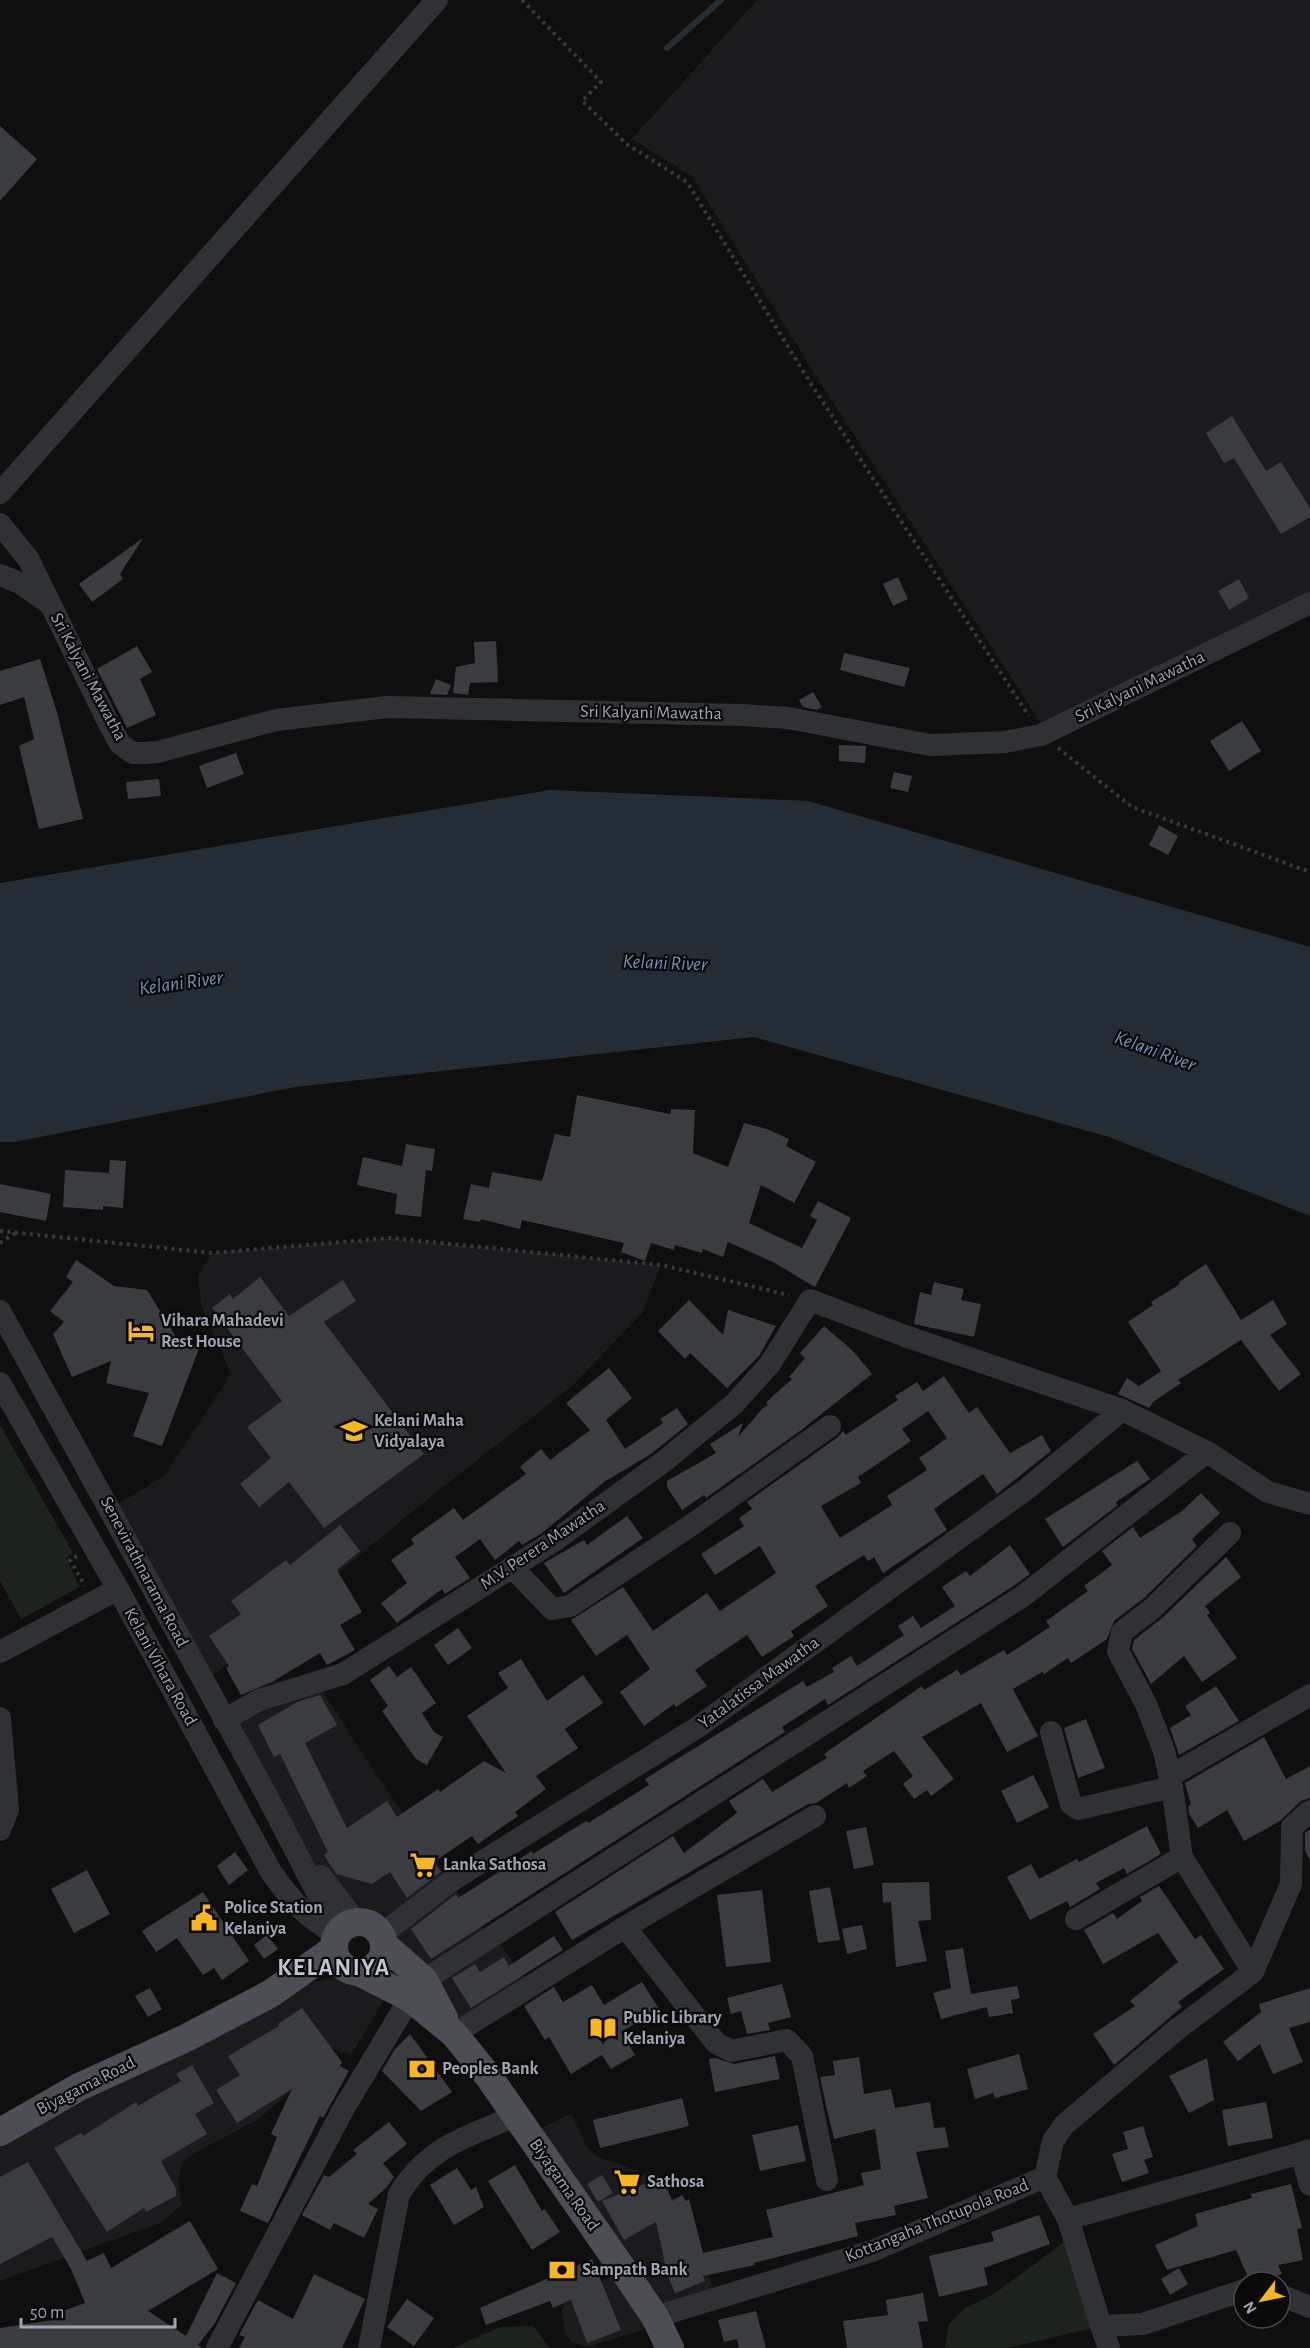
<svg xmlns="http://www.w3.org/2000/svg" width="1310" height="2348" font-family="'Alegreya Sans',sans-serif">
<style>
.built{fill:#1b1b1d}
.green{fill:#1b231c}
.water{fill:#252d34}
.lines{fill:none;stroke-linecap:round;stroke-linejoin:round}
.stream{stroke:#252d34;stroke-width:6}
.building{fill:#3b3c40;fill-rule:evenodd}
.path{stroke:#36383d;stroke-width:4;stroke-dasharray:3 4.5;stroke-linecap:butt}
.minor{stroke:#303135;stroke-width:22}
.major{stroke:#4c4d55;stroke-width:28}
.labels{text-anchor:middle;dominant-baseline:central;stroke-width:4.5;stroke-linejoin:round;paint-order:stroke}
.street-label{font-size:18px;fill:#9fa4b2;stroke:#0a0a0b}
.poi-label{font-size:18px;font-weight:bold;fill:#9fa4b2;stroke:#0a0a0b;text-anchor:start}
.water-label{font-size:20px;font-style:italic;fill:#7492b0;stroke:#0a0a0b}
.district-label{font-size:24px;font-weight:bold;letter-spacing:1.5px;fill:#c0c4ce;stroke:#0a0a0b}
</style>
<rect width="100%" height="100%" fill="#0f0f10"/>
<!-- built -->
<path class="built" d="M757,0H1310V592L1046,731L818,379L692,176L632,139Z
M390,1238L661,1265L642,1313L571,1387L435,1493L204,1683L110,1509L164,1476L231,1374L201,1305L198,1276L212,1253Z
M317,1683L374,1771L488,1937L493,1934L531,1987L454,2034L376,1929L367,1923L356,1922L287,1833L224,1720Z
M351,1972L392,1987L351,2055L321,2045L299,2084L260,2118L200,2150L182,2163L178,2182L182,2205L160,2223L0,2281V2132L270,1994Z
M571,2114L587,2147L598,2157L654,2176L693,2222L714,2294L659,2325L587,2347L572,2342L565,2333L562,2315L563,2304L571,2296L623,2271L529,2134Z"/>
<!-- green -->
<path class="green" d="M0,1425L73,1553L66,1558L80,1587L21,1619L0,1581Z
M1072,2236L1101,2326L1008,2348H945L949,2324L965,2308L994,2294Z
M533,2326L550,2348H453L500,2327Z"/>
<!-- water -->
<path class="water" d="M550,790L808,801L1310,947V1216L1109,1137L754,1037L295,1087L14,1142H0V883Z"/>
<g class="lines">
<!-- stream -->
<path class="stream" d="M667,48L721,0"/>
</g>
<!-- building -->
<path class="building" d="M0,126L37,159L0,201Z
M1232,416L1266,471L1281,462L1310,508V517L1281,534L1234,458L1224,463L1206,433Z
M143,538L120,574L123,579L92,602L79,584Z
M898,577L908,599L893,606L883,584Z
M1239,579L1249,598L1229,610L1218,591Z
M496,641L498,682L470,683L468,695L453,693L456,667L475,663L474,642Z
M137,646L152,672L140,679L156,715L127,728L97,669Z
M844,653L910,668L904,687L840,670Z
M40,659L57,712L83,819L39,829L19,746L34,739L24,697L0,705V671Z
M436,679L451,685L447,695L430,694Z
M813,692L822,707L817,710L803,707L799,700Z
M1242,721L1261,751L1229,771L1210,741Z
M839,745L866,746L865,763L839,761Z
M236,753L244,774L207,788L199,766Z
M894,772L912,776L908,792L890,788Z
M159,779L161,796L128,799L126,782Z
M1159,825L1178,836L1168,855L1149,845Z
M577,1095L670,1114L671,1109L695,1110L693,1153L728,1167L744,1123L767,1129L789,1139L786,1146L816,1162L794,1203L761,1185L749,1223L802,1248L817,1220L810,1216L818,1201L851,1218L815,1287L773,1262L728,1242L723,1257L703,1249L702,1253L675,1245L674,1250L651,1243L645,1261L621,1252L624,1243L522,1220L520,1229L481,1219L480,1222L463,1219L471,1184L489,1188L492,1172L542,1181L555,1134L570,1137Z
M406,1144L435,1149L432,1171L426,1170L421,1217L395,1214L397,1194L357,1185L363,1157L402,1166Z
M110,1160L126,1161L123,1208L103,1206V1210L63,1207L65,1170L109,1173Z
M0,1184L51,1194L46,1221L0,1212Z
M76,1260L114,1286L147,1290L177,1339L200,1346L162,1446L133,1436L149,1393L106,1383L111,1361L72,1377L53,1334L64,1322L50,1311L73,1282L66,1277Z
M1206,1264L1241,1320L1273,1300L1287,1324L1270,1335L1301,1374L1279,1391L1241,1340L1178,1380L1181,1383L1153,1402L1149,1408L1118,1394L1127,1378L1139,1386L1161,1371L1128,1322L1153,1305L1151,1302L1180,1284L1179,1282Z
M260,1277L289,1316L343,1280L356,1301L324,1322L424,1454L324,1528L289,1482L259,1507L240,1484L271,1458L247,1427L282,1401L212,1308L230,1294L233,1299Z
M934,1282L964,1289L961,1300L981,1304L974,1337L914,1324L920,1292L931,1295Z
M689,1300L723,1335L728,1310L776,1326L759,1356L727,1388L690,1353L685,1359L658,1331Z
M824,1326L853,1351L872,1374L800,1431L706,1498L704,1495L682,1510L667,1487V1481L716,1453L710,1444L743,1423L738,1437L762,1409L768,1405L766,1403L774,1395L792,1379L789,1377L805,1358L800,1353Z
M609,1368L632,1398L606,1420L625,1449L663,1423L660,1419L677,1408L688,1424L651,1454L604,1482L542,1533L522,1545L519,1541L495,1560L480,1539L455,1557L470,1578L445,1594L442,1589L397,1623L381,1603L407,1583L391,1560L414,1544L411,1539L454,1508L463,1520L526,1474L520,1467L541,1449L550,1460L590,1430L566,1403Z
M944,1376L969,1413L977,1407L1010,1453L1042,1435L1051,1451L997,1494L983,1474L934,1509L947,1530L883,1573L874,1557L868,1561L864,1555L815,1586L828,1606L791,1631L794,1636L762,1657L747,1635L695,1670L707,1686L676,1707L674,1704L644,1726L620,1692L650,1669L627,1635L596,1656L571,1620L623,1587L653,1631L707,1593L720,1611L776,1573L760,1546L715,1575L701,1554L744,1526L739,1518L752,1509L747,1502L838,1437L843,1431L846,1435L898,1400L895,1396L917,1382L923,1391ZM928,1411L947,1438L919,1458L927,1470L887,1496L892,1505L840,1538L821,1506L861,1483L858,1477L911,1441L902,1429Z
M1137,1461L1150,1479L1116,1502L1118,1505L1063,1547L1045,1519Z
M1201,1493L1220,1513L1192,1539L1197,1546L1144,1598L1114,1621L1107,1639L1071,1663L1068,1658L1044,1674L1042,1672L1013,1689L1038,1736L1007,1752L981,1703L922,1737L954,1779L931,1796L927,1790L914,1799L903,1784L913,1776L894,1751L863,1771L867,1776L849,1788L847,1783L816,1803L808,1804L572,1940L555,1912L673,1836L684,1853L737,1813L729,1801L763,1779L772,1792L827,1758L824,1754L922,1686L924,1690L957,1670L961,1675L1004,1650L1007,1655L1050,1627L1046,1621L1088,1591L1084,1586L1112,1565L1102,1551L1133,1527L1140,1538L1182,1511Z
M627,1516L643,1538L564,1593L544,1563L584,1540L587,1545Z
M340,1525L360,1551L337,1570L362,1612L340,1625L355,1650L327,1665L320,1653L272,1682L241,1695L226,1668L229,1666L209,1636L241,1614L231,1601L286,1560L290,1565Z
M1010,1545L1030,1574L1015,1585L828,1705L825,1699L782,1727L785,1732L431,1959L411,1929L456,1894L458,1898L532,1851L533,1854L586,1821L588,1823L649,1785L645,1779L803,1681L807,1687L834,1672L832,1668L851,1656L857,1666L904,1635L898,1626L913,1616L921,1628L955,1606L942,1587L966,1571L970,1576Z
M1226,1557L1241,1577L1205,1606L1210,1613L1207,1615L1237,1658L1202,1682L1184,1656L1151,1684L1132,1649L1134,1640L1162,1618Z
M458,1628L472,1648L448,1665L434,1645Z
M521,1659L547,1701L583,1675L603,1703L565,1729L578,1748L536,1776L546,1789L515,1812L518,1816L478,1844L472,1836L434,1862L441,1872L407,1898L390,1872L372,1884L336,1874L324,1855L328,1852L280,1754L274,1757L258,1725L297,1702L320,1695L337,1725L305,1743L347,1828L387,1801L397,1817L438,1789L440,1792L484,1761L506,1773L467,1716L508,1688L498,1673Z
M389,1666L397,1677L411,1667L436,1703L422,1713L434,1732L443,1737L427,1765L416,1759L382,1711L388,1706L370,1680Z
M1216,1686L1239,1721L1179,1755L1170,1728L1191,1715L1185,1706Z
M1086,1719L1105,1768L1078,1778L1064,1728Z
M1264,1737L1286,1779L1310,1766V1798L1301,1801L1280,1821L1244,1841L1227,1810L1198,1828L1189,1814L1188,1806L1191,1805L1185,1783Z
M1033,1775L1049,1807L1017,1823L1001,1791Z
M1147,1826L1161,1854L1127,1874L1124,1868L1096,1883L1100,1889L1070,1907L1067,1901L1030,1920L1007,1877L1031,1864L1039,1879L1077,1859L1079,1862Z
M866,1827L874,1865L854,1869L846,1831Z
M1310,1829V1861L1305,1850V1833Z
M235,1852L248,1870L229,1885L217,1866Z
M87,1870L110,1914L74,1933L51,1889Z
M929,1882L931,1920L918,1921L927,1961L896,1967L891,1902L883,1903L882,1883Z
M1159,1886L1195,1939L1201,1935L1224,1969L1178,2002L1182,2007L1114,2065L1093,2034L1135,2006L1130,2001L1178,1962L1158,1933L1103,1964L1084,1930L1113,1913L1117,1919L1142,1901L1140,1897Z
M830,1887L840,1940L818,1943L809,1891Z
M762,1890L771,1962L726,1967L717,1895Z
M203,1892L249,1961L222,1980L214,1968L203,1975L177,1938L156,1952L142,1931Z
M862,1925L867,1949L847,1954L842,1929Z
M267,1935L278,1949L264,1959L254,1945Z
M554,1936L563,1950L471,2008L452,1978L475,1964L480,1972L504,1957L509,1966Z
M963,1948L971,1994L1017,1986L1020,1998L1011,2000L1013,2013L989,2017L987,2007L941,2019L933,1993L951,1988L945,1951Z
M642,1982L659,2009L621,2032L635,2055L611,2069L602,2055L571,2074L549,2037L545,2040L524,2006L554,1987L563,2002L592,1985L604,2005Z
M782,1984L791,2017L768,2023L770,2030L747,2034L741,2011L731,2014L727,1998Z
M150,1988L162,2009L148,2017L135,1996Z
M1310,1988V2022L1289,2028L1303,2062L1273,2074L1260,2044L1238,2061L1223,2042L1261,2012L1259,2004Z
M302,2008L342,2062L340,2066L349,2071L323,2118L320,2116L268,2223L240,2211L252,2184L257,2186L277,2137L271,2134L292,2089L237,2123L216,2090L240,2075L228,2056L279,2026L278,2024Z
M410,2034L452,2092L421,2111L382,2071L395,2049Z
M1019,2054L1028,2089L995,2098L993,2093L975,2099L967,2069Z
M775,2056L780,2079L715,2092L709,2059L715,2058L734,2064Z
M859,2057L864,2094L891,2089L895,2108L930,2102L934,2128L945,2127L949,2147L916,2152L928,2198L894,2206L896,2215L855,2223L858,2236L754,2263L755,2265L703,2276L705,2281L675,2293L667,2273L656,2222L624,2240L602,2201L662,2177L672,2201L682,2195L686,2201L689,2199L703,2253L773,2237L766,2210L864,2185L861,2173L881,2169L875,2129L834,2139L826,2105L820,2077L835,2075L833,2061Z
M1207,2058L1214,2100L1189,2113L1169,2076Z
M192,2065L214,2103L195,2114L207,2134L161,2161L176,2189V2196L146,2212L144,2208L107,2232L54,2148L81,2133L83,2136L136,2102L138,2106L181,2081L176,2074Z
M682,2098L689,2126L600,2148L593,2120Z
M1266,2102L1273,2138L1228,2146L1222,2110Z
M389,2122L407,2144L383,2163L394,2177L387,2187L368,2204L378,2209L364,2238L334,2223L330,2230L302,2215L324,2175L329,2177L357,2154L353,2150Z
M798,2125L806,2161L760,2171L752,2135Z
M1143,2126L1153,2157L1144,2160L1149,2173L1122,2182L1112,2154L1128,2149L1123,2132Z
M28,2162L87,2261L104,2253L111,2268L190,2221L218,2269L148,2311L186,2336L217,2273L236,2283L215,2323L198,2345L202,2348H0V2328L59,2319L57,2313L85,2303L71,2269L52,2237L0,2264V2177Z
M515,2165L542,2211L545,2209L560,2232L532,2250L488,2181Z
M457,2168L471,2190L476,2187L484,2207L454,2225L430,2185Z
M602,2175L613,2193L598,2202L587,2184Z
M1291,2184L1302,2228L1297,2229L1303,2260L1278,2265L1282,2274L1263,2282H1254L1248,2277L1236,2250L1167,2270L1155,2245L1198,2226L1195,2214L1252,2198L1251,2194Z
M1039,2215L1050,2244L984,2268L988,2285L939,2297L929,2256L994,2241L991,2232Z
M592,2259L621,2330L587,2343L571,2300L553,2308L550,2301L486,2325L480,2308Z
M1179,2268L1188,2284L1170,2295L1161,2279Z
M314,2274L365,2299L342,2348H239L245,2337L239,2335L258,2300L293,2319Z
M923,2293L928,2321L918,2322L923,2348H847L843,2321L888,2315L886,2300Z
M407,2299L434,2318L414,2346L387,2327Z
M756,2311L766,2348H739L737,2339L724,2342L718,2320Z"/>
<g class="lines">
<!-- path -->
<path class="path" d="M522,0L601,82L582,101L628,145L687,182L811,384L1029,716
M1058,748L1132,807L1310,872
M0,1231L212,1253L390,1238L661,1265L789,1295
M0,1243L17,1232
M77,1556L70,1560L85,1586"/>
<!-- minor -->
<path class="minor" d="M0,493L437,0
M0,524L29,560L108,722L120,744L133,753H144L158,752L276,720L387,707L742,715L788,718L930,745L1005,742L1041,735L1310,603
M0,575L20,583L47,602
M0,1311L266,1794L338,1933
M0,1383L118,1589L271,1872C294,1904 304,1915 337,1935
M512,1567L552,1609L570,1606L693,1524L830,1426
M0,1652L118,1589
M0,1718L8,1810L0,1830
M224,1720L259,1700L343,1674L554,1541L663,1462L734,1404L770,1364L810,1300L905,1336L1122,1410L1207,1452L1268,1492L1310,1504
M1051,1732L1071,1804L1078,1809L1172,1787
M1170,1776L1310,1695
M321,1876L356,1922
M1076,1919L1182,1857
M625,1927L716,2043L731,2051L787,2040L802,2056L827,2180
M381,1935L451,1881L698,1727L1028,1488L1122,1410
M1253,1972L1291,1884L1292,1827L1310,1811
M424,1980L1023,1596L1207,1452
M454,2034L625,1927L815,1816
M1310,2150L1301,2153L1310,2185
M1045,2177L1068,2219L1101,2326L1143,2324L1244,2290
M1068,2219L1301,2153
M1280,2295L1310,2307
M655,2317L872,2251L1045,2177L1053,2141L1064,2125L1175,2031L1253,1972L1182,1857L1172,1787L1164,1751L1146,1704L1118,1651L1122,1632L1153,1608L1230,1533
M1101,2326L1109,2348
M217,2348L344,2108L410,1998
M369,2348L399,2194C427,2147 468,2136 516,2116"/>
<!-- major -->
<path class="major" d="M334 1947a25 25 0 1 1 50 0a25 25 0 1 1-50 0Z
M384,1945L424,1980L444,2018
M361,1973L410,1998L454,2034L489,2077L624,2271L655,2317L670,2348
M0,2132L79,2087L186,2038L270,1994L334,1949"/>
</g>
<!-- icons -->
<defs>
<g id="hotel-bare" transform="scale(2.07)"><path d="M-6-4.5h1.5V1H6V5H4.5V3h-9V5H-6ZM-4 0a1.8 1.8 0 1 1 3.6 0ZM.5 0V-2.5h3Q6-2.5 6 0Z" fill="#f9b61f" stroke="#0a0a0b" stroke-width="2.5" paint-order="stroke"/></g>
<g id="school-bare" transform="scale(2.07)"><path d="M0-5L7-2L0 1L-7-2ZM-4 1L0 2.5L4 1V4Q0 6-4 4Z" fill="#f9b61f" stroke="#0a0a0b" stroke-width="2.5" paint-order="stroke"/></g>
<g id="supermarket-bare" transform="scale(2.07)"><path d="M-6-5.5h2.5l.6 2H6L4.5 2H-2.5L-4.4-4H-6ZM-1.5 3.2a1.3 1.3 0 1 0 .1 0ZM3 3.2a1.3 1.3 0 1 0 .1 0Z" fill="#f9b61f" stroke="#0a0a0b" stroke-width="2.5" paint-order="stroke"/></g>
<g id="civic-bare" transform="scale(2.07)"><path d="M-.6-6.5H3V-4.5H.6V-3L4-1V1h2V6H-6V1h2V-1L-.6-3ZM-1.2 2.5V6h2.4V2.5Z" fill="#f9b61f" stroke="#0a0a0b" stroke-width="2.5" paint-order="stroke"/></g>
<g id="library-bare" transform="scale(2.07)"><path d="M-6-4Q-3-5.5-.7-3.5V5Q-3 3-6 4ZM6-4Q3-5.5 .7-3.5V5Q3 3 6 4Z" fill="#f9b61f" stroke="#0a0a0b" stroke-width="2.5" paint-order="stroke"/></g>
<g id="bank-bare" transform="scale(2.07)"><path d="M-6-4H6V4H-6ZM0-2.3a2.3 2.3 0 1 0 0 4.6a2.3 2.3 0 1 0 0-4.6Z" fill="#f9b61f" stroke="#0a0a0b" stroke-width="2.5" paint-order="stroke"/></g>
</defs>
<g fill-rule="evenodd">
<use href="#hotel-bare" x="141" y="1331"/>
<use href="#school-bare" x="354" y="1431"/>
<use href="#supermarket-bare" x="423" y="1865"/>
<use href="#civic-bare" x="204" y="1918"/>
<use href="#library-bare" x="603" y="2028"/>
<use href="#bank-bare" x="422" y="2069"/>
<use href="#supermarket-bare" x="627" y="2182"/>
<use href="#bank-bare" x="562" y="2270"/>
</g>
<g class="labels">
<!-- street labels -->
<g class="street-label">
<text transform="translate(88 677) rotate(62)">Sri Kalyani Mawatha</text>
<text transform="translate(1140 687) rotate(-26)">Sri Kalyani Mawatha</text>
<text transform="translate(651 713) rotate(1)">Sri Kalyani Mawatha</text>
<text transform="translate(543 1545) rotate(-34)">M.V. Perera Mawatha</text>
<text transform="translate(144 1572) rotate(62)">Senevirathnarama Road</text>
<text transform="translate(160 1667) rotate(61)">Kelani Vihara Road</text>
<text transform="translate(759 1683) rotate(-36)">Yatalatissa Mawatha</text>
<text transform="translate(86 2086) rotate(-27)">Biyagama Road</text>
<text transform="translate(564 2185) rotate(55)">Biyagama Road</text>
<text transform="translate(937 2221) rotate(-22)">Kottangaha Thotupola Road</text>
</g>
<!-- poi labels -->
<g class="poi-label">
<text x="161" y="1321">Vihara Mahadevi<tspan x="161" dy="21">Rest House</tspan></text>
<text x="374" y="1421">Kelani Maha<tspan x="374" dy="21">Vidyalaya</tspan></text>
<text x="443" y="1865">Lanka Sathosa</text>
<text x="224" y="1908">Police Station<tspan x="224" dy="21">Kelaniya</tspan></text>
<text x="623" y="2018">Public Library<tspan x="623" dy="21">Kelaniya</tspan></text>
<text x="442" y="2069">Peoples Bank</text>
<text x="647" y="2182">Sathosa</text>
<text x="582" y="2270">Sampath Bank</text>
</g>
<!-- water labels -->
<g class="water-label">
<text transform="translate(665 963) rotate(2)">Kelani River</text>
<text transform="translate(181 983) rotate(-8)">Kelani River</text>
<text transform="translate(1155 1051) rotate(20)">Kelani River</text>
</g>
<!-- district labels -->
<g class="district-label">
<text x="334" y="1968">KELANIYA</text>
</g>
</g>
<!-- north arrow -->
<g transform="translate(1262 2300) rotate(238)"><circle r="28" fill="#0a0a0b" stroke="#46484e" stroke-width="1.5"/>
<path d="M0-4.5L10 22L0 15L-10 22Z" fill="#f9b61f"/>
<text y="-9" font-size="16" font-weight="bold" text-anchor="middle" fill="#9fa4b2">N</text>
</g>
<!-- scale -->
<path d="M21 2318v9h154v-9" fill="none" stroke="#9fa4b2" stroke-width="3"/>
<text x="30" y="2318" font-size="18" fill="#9fa4b2" stroke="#0a0a0b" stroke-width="4.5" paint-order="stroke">50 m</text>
</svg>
